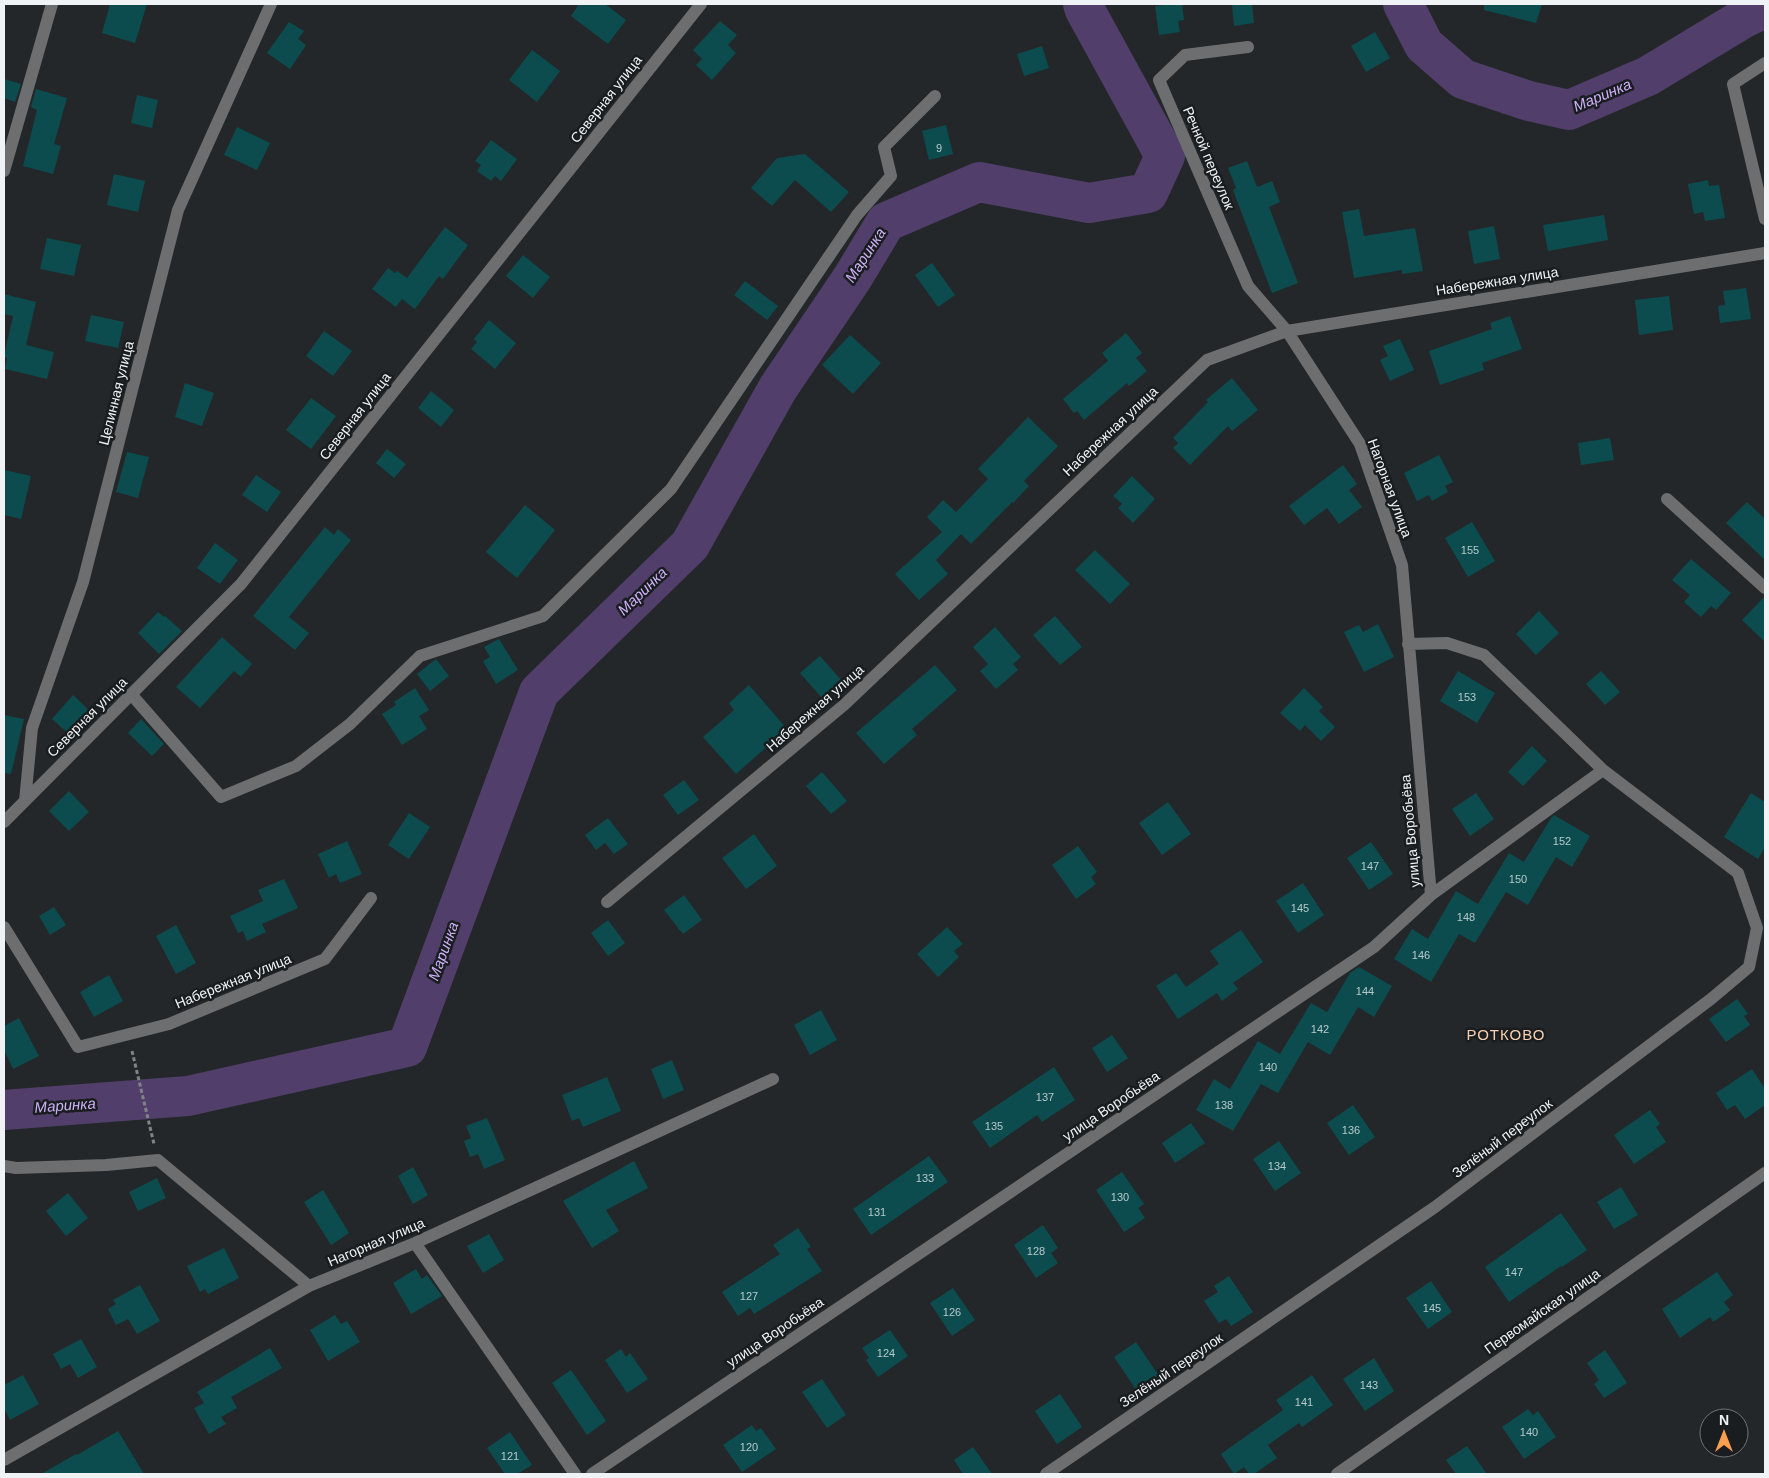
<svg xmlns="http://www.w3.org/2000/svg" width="1769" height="1478" font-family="Helvetica,sans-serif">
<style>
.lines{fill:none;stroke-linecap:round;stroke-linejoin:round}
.river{stroke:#513e6a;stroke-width:40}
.building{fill:#0d4c4e}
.path{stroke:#818486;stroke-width:3;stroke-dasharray:4 2.5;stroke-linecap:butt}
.minor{stroke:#6d6e70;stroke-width:12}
.labels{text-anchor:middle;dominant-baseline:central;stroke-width:5;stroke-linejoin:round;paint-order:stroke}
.number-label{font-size:11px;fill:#b7c9cb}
.street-label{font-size:14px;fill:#f0f3f5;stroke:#191d1f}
.water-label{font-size:15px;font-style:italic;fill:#ceb1f9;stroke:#191d1f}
.neighbourhood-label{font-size:15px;letter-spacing:1px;fill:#f8d0b2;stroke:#191d1f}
</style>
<rect width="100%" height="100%" fill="#232729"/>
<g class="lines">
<!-- river -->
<path class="river" d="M1403,4L1424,45L1463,79L1529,101L1569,110L1648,76L1744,18L1765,8
M4,1110L188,1096L407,1047L539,692L690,545L778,388L853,277L886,222L979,182L1089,203L1148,193L1165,156L1085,10L1083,4"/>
</g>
<!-- building -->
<path class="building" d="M110,4H147L135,43L102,33Z
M579,4H605L626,20L608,44L571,16Z
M1174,4H1182L1184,20L1178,21L1180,32L1159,35L1155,6Z
M1232,4H1252L1254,23L1234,26Z
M1484,4H1542L1536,23L1484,10Z
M720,21L737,35L728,45L736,53L712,80L696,65L702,59L693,50Z
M289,22L304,31L298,39L306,45L290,69L267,53Z
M1375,32L1390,58L1366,72L1351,46Z
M1042,46L1049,68L1024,76L1017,54Z
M532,50L560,71L537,102L509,80Z
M4,79L21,84L15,102L4,98Z
M36,89L67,98L54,144L61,146L53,174L23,166L37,110L31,107Z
M137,95L158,100L152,128L131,123Z
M946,125L953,154L929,160L922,131Z
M237,127L270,143L257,170L224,155Z
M491,140L517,159L501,181L495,176L491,181L477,171L481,165L475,161Z
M805,154L849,192L831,212L795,180L772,206L751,188L777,158Z
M1247,161L1257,187L1272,181L1280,202L1269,207L1298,283L1272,293L1233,190L1236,188L1228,168Z
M114,174L145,181L138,212L107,205Z
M1708,180L1709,186L1719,185L1725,218L1705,221L1703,212L1694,214L1688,184Z
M1359,209L1364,236L1415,228L1423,271L1402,274V270L1354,278L1342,212Z
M1604,215L1608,240L1548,251L1543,225Z
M1494,226L1500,259L1474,264L1468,231Z
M445,227L468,245L443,279L439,276L415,309L402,299L396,307L372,289L388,268L395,273L397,271L407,278Z
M47,238L81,245L74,276L40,269Z
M523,255L550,277L533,298L506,276Z
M932,263L955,295L938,307L915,275Z
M745,281L778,306L767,320L734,295Z
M1746,288L1751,319L1720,323L1718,306L1725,305L1723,291Z
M4,294L36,302L26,345L54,352L47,379L5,369L7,358L4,356L13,316L4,314Z
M1669,296L1673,330L1639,335L1635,300Z
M91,315L124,322L118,348L85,341Z
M1510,316L1522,349L1482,363L1484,370L1440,385L1429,351L1492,329L1490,323Z
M489,320L516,343L495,369L471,349L477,342L474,339Z
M324,331L352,351L333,376L306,356Z
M1126,333L1142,353L1136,358L1147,371L1129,386L1127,383L1084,420L1077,411L1074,413L1063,399L1108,361L1102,353Z
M850,335L881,363L853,394L822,365Z
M1400,339L1414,370L1390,381L1380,360L1388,356L1383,346Z
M1232,378L1258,410L1232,431L1228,426L1190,465L1173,448L1178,443L1173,438L1208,402L1206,400Z
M185,383L214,393L202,426L175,417Z
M431,391L454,410L441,427L418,408Z
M311,398L336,416L311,449L286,430Z
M1028,417L1058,446L1024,481L1029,486L1013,503L1012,502L971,544L961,534L936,560L948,574L919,600L895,574L942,532L927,517L943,500L956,512L988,479L978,469Z
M1610,438L1614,460L1581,465L1578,443Z
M387,449L406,464L394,478L376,463Z
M127,452L149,457L138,498L116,492Z
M1439,455L1453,482L1445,486L1448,492L1432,501L1429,495L1417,501L1404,473Z
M1343,465L1357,484L1349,490L1362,507L1339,524L1327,508L1304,525L1289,506Z
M4,470L31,476L21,519L4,515Z
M256,475L281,492L267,512L242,495Z
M1132,476L1155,499L1133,523L1118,508L1122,504L1113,496Z
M1747,502L1765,519V560L1726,523Z
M525,505L555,530L517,578L486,552Z
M1472,522L1495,561L1468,577L1445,538Z
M325,527L334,535L338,529L351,540L289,617L309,633L295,650L253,616Z
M215,543L238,560L220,584L197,568Z
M1095,550L1130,584L1110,604L1075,570Z
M1691,559L1731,593L1716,610L1711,606L1701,617L1684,602L1690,595L1672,580Z
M1765,596V642L1742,620Z
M1539,611L1559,633L1536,655L1516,634Z
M158,612L164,617L165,616L182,631L159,654L138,633Z
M1055,616L1082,647L1060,665L1033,635Z
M1378,624L1394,657L1364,672L1344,632L1359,625L1363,632Z
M995,627L1021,657L1013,664L1018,670L996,689L980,671L988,664L973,647Z
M222,637L252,664L241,677L234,671L200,708L176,687Z
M499,639L518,670L496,684L483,661L490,657L484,647Z
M820,656L842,681L822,698L800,673Z
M436,659L449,676L430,691L417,674Z
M935,665L957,690L912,729L917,735L884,764L856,733Z
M1458,671L1495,693L1477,723L1440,701Z
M1601,671L1620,692L1605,705L1586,684Z
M749,685L787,729L736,774L703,737L734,710L729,703Z
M415,688L429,710L419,716L427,729L402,745L382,714L396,705L394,702Z
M1304,688L1323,707L1319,711L1335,727L1321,741L1305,725L1300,731L1280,713Z
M73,695L92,713L71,736L52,719Z
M4,715L24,719L11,774L4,773Z
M141,719L164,744L152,756L128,733Z
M1532,746L1547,761L1523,786L1508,772Z
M822,772L847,801L831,814L806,786Z
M684,780L699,800L678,815L663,795Z
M69,791L89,812L69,831L49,811Z
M1476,793L1494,819L1470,836L1452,809Z
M1751,793L1765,802V847L1758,859L1724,837Z
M1168,802L1191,834L1162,855L1139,823Z
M409,813L430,827L409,859L388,845Z
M1554,815L1590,836L1572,867L1556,857L1528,905L1506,892L1475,943L1459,934L1431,982L1394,959L1412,929L1428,939L1456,891L1478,904L1509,853L1524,862L1551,818Z
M608,818L628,844L614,854L605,843L596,850L585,835Z
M754,834L777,866L746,889L722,858Z
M347,841L362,874L340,883L336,874L329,878L318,854Z
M1371,842L1393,874L1369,890L1347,858Z
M1078,846L1097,872L1091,877L1096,884L1076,899L1052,865Z
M284,879L298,908L262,924L266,932L247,941L243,931L238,933L230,916L263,901L258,890Z
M1303,883L1324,915L1298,933L1276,901Z
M684,895L702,920L683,934L664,910Z
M54,907L66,925L50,935L39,916Z
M608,920L625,943L608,956L591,933Z
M176,925L196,963L176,974L156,936Z
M947,927L963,944L954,951L959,957L938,977L917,954Z
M1241,930L1263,962L1233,983L1238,989L1222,1001L1217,993L1178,1019L1156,986L1176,973L1186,987L1219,964L1210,951Z
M1359,967L1392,986L1374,1017L1358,1007L1330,1055L1308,1042L1278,1093L1261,1084L1233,1131L1196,1110L1214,1079L1230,1089L1258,1041L1280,1054L1311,1003L1327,1012L1350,973Z
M109,975L123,1001L94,1017L80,992Z
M1737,999L1748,1014L1744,1016L1750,1025L1726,1042L1709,1019Z
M821,1010L837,1040L810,1055L794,1025Z
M19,1018L39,1056L13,1069L4,1050V1026Z
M1112,1035L1128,1058L1107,1072L1092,1048Z
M672,1060L684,1090L663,1099L651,1069Z
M1054,1067L1075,1100L1042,1122L1037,1115L990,1148L972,1122Z
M1752,1069L1765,1089V1105L1745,1119L1735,1105L1727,1110L1716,1093Z
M607,1077L621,1111L583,1127L579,1118L572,1121L562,1095Z
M1353,1105L1375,1137L1349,1155L1327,1123Z
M1650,1110L1660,1124L1656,1127L1666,1142L1634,1164L1614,1135Z
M487,1118L505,1160L484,1169L478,1154L470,1157L464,1141L471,1138L466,1126Z
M1191,1123L1205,1143L1175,1163L1162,1143Z
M1279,1141L1301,1173L1275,1191L1253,1159Z
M929,1156L948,1182L871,1235L853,1209Z
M634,1161L648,1188L606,1210L619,1231L592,1248L563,1201Z
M413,1167L428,1195L413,1204L398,1176Z
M1122,1172L1144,1204L1138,1208L1145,1218L1124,1232L1096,1190Z
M157,1178L166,1198L138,1211L129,1192Z
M1621,1187L1638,1215L1614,1229L1597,1202Z
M323,1190L349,1233L331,1245L304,1202Z
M68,1193L88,1218L66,1236L46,1211Z
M1561,1213L1587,1250L1562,1267L1561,1266L1509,1302L1485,1267Z
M1043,1225L1058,1248L1051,1253L1058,1263L1036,1278L1014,1245Z
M798,1228L811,1247L807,1249L822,1271L754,1314L750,1308L738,1316L722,1292L780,1254L773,1245Z
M489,1234L504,1260L483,1273L467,1246Z
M224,1248L239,1278L208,1294L205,1289L200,1292L187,1266Z
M416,1269L422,1279L427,1275L442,1296L411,1314L393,1283Z
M1717,1272L1733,1295L1724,1302L1730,1310L1713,1322L1710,1317L1680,1338L1662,1309Z
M1229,1276L1253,1312L1231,1326L1226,1319L1219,1323L1204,1301L1218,1292L1214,1286Z
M1431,1281L1452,1312L1428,1329L1406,1298Z
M140,1285L160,1321L137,1334L128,1319L116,1325L108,1309L116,1304L113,1300Z
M953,1288L975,1320L952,1336L930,1303Z
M335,1315L341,1324L347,1321L360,1342L328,1361L310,1330Z
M890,1330L908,1356L878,1377L866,1360L869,1358L862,1348Z
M81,1339L97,1367L78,1378L70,1364L61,1369L53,1354Z
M1136,1342L1159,1376L1137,1391L1114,1357Z
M270,1348L282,1368L231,1397L237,1408L221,1417L226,1424L209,1434L194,1408L204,1403L197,1392Z
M621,1349L626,1357L630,1353L648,1379L627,1393L605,1360Z
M1605,1350L1627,1383L1604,1398L1594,1384L1599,1380L1587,1363Z
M1374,1358L1394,1391L1365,1411L1343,1379Z
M571,1370L606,1421L587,1435L552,1383Z
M23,1375L39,1404L10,1420L4,1408V1385Z
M1312,1375L1333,1405L1302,1427L1299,1423L1268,1445L1277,1458L1254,1474H1249L1244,1467L1234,1474L1221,1454L1283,1410L1276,1400Z
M822,1379L846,1415L827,1428L802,1392Z
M1060,1394L1082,1427L1057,1444L1035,1411Z
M1528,1409L1533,1415L1538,1411L1556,1437L1524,1459L1502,1427Z
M752,1425L756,1431L761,1428L776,1449L742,1472L723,1445Z
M118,1431L144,1474H41L76,1454L77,1455Z
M510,1432L532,1465L517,1474H505L487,1448Z
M1467,1446L1487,1474H1456L1446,1460Z
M973,1447L992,1474H963L954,1460Z"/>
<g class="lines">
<!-- path -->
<path class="path" d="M132,1051L154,1144"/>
<!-- minor -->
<path class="minor" d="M1765,63L1733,84L1765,219
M4,171L52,4
M1667,499L1765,588
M131,694L221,797L296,766L350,724L420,656L543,616L671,489L857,215L891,176L884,147L935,96
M25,801L32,728L83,582L178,210L271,4
M4,822L241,584L701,4
M1431,895L1603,770
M607,902L844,705L1207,360L1287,331L1765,253
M4,927L78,1047L169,1024L325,959L371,898
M4,1166L16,1168L106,1165L158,1160L309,1286
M415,1243L575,1474
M4,1460L309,1286L415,1243L773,1079
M592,1474L1374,947L1431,895L1402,565L1360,444L1287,331L1248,286L1159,80L1185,55L1248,47
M1046,1474L1435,1207L1711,999L1749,967L1757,928L1738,873L1603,770L1484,655L1447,643L1408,644
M1337,1474L1765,1173"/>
</g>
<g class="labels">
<!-- number labels -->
<g class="number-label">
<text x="939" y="148">9</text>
<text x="1470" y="550">155</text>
<text x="1467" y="697">153</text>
<text x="1562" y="841">152</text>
<text x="1370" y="866">147</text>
<text x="1518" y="879">150</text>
<text x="1300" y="908">145</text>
<text x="1466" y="917">148</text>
<text x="1421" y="955">146</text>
<text x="1365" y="991">144</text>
<text x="1320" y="1029">142</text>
<text x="1268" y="1067">140</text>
<text x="1045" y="1097">137</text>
<text x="1224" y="1105">138</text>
<text x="994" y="1126">135</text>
<text x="1351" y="1130">136</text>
<text x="1277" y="1166">134</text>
<text x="925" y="1178">133</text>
<text x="1120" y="1197">130</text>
<text x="877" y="1212">131</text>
<text x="1036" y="1251">128</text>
<text x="1514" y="1272">147</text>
<text x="749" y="1296">127</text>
<text x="1432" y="1308">145</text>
<text x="952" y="1312">126</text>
<text x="886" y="1353">124</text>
<text x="1369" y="1385">143</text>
<text x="1304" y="1402">141</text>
<text x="1529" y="1432">140</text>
<text x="749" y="1447">120</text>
<text x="510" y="1456">121</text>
</g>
<!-- street labels -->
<g class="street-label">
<text transform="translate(606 99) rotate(-52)">Северная улица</text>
<text transform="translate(1209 158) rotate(67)">Речной переулок</text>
<text transform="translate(1497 281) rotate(-9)">Набережная улица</text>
<text transform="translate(116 393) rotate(-76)">Целинная улица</text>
<text transform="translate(355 416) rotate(-52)">Северная улица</text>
<text transform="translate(1110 431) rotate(-43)">Набережная улица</text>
<text transform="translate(1390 488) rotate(70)">Нагорная улица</text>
<text transform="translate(815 708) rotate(-41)">Набережная улица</text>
<text transform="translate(87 717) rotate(-45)">Северная улица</text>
<text transform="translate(1410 831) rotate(-95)">улица Воробьёва</text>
<text transform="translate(233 981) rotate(-22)">Набережная улица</text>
<text transform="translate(1111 1106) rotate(-34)">улица Воробьёва</text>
<text transform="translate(1502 1138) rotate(-37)">Зелёный переулок</text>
<text transform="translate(376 1242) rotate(-23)">Нагорная улица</text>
<text transform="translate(1542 1311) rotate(-35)">Первомайская улица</text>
<text transform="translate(775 1332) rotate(-34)">улица Воробьёва</text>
<text transform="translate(1171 1370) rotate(-34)">Зелёный переулок</text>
</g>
<!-- water labels -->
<g class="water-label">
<text transform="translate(1602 95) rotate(-23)">Маринка</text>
<text transform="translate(865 255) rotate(-57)">Маринка</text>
<text transform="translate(642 591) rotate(-44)">Маринка</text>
<text transform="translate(443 951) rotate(-70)">Маринка</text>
<text transform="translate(65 1105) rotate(-4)">Маринка</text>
</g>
<!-- neighbourhood labels -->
<g class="neighbourhood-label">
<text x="1506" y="1034">РОТКОВО</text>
</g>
</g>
<!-- border -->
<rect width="1769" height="1478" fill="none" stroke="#f0f3f5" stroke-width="10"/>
<!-- north arrow -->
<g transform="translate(1724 1433)"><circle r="24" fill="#191d1f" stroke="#6f7375"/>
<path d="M0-4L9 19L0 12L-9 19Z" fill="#fa9f4f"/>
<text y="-8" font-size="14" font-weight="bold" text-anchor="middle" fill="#f0f3f5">N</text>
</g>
</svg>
